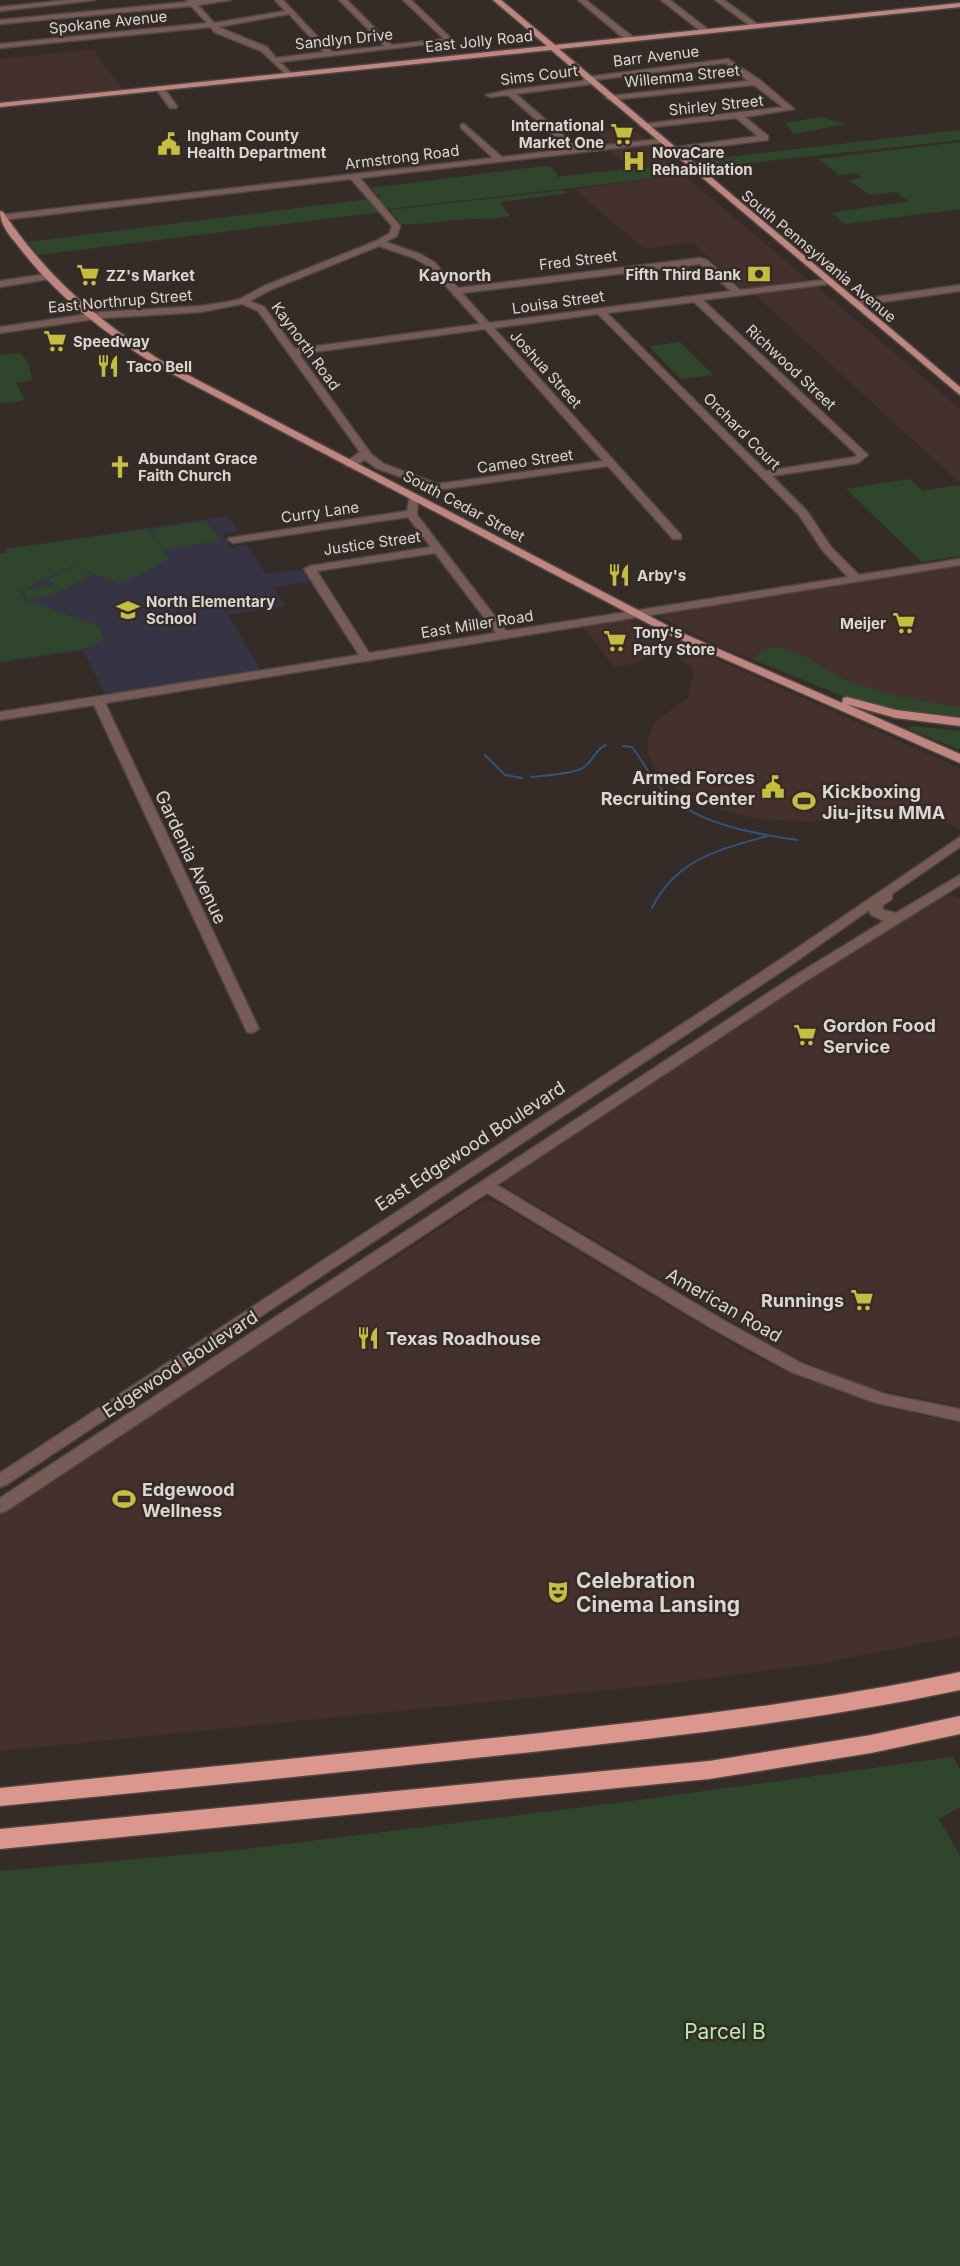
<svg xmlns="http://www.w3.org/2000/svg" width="960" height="2266" font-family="Inter,sans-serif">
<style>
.commercial{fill:#44302c}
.education{fill:#353344}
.green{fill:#30462c}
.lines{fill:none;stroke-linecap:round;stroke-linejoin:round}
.stream{stroke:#2e547f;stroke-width:2}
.minor-casing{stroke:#504743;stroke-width:3}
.major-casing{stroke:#504743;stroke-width:3}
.highway-casing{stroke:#504743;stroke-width:3}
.minor{fill:#775b57;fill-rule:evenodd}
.major{fill:#bf857f;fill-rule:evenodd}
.highway{fill:#db968e;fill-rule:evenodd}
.labels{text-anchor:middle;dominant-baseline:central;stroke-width:5;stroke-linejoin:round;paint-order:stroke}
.far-street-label{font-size:15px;fill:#dcd6d3;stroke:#352c27}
.far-poi-label{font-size:15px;font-weight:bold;fill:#dcd6d3;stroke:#352c27;text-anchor:start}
.far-neighbourhood-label{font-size:16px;font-weight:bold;fill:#dcd6d3;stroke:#352c27}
.poi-label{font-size:18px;font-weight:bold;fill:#dcd6d3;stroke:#352c27;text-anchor:start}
.street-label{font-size:18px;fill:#dcd6d3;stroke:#352c27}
.near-poi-label{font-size:21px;font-weight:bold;fill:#dcd6d3;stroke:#352c27;text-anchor:start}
.near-park-label{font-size:21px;fill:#b2eea6;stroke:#352c27}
</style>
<rect width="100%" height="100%" fill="#352c27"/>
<!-- commercial -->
<path class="commercial" d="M93,49L123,90L0,103V59Z
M631,127L672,163L629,168L609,150L615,149L595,131Z
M684,175L808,280L742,289L692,242L644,249L574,189Z
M816,286L960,409V483L753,293Z
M960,566V719L832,692L723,648L660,617L670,612Z
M626,619L960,768V829L915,809L811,822L758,819L707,806L682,793L656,770L649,756L647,743L654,722L688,698L694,669L681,660L678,655L681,649L672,645L637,663L614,667L582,625Z
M949,895L960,899V1407L877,1389L834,1374L791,1356L506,1187L504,1183L506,1179L785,992L940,897Z
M488,1200L496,1202L739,1348L788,1373L875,1405L960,1423V1636L818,1664L658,1685L0,1751V1514L249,1348L357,1278L393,1260L481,1201Z"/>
<!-- education -->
<path class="education" d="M229,516L238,531L223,534L231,548L247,545L266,574L305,569L313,581L274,587L285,606L228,615L261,671L106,696L83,650L0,663V553L6,552L5,549Z"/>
<!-- green -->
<path class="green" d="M821,117L846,124L794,134L785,123Z
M960,130V140L703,168L694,161Z
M960,142V209L845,224L831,213L908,201L896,192L869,195L849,180L862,178L857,173L839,175L818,159Z
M679,163L692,174L388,209L378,198L382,196L377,195L371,188L544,166L551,167L558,174L555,177Z
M565,190L567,193L500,202L510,216C496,219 482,219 468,219C445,220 424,225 401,224L390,210Z
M369,199L381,212L38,255L28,242Z
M680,342L713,375L681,379L649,346Z
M20,353L28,362L32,380L16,383L25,400L0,404V355Z
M910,479L923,491L958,485L960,487V556L922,562L846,489Z
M206,521L220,541L164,550L151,529Z
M148,529L169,559L121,584L72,566L21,591L25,600L99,626L104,640L91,647L0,662V554L8,553L7,549Z
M73,567L92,575L54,595L27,599L24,590L51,586L54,583L48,580Z
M770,648C801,645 819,670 846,680C883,694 921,702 960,707V719L899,711L855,701L757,661V654Z
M911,726L960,731V750L909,729Z
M953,1757L960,1770V1807L939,1819L960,1856V2266H0V1871L238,1850L632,1801Z"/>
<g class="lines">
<!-- stream -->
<path class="stream" d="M623,746L632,747C643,761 651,779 664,792C699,825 752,833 797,840
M485,755L505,775L522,778
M531,777C546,775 569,775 583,768C593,762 595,749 606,745
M652,908C676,859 718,850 767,836"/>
<!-- minor casing -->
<g class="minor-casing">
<path id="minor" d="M69,0H95L0,11V7Z
M186,0H231L198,5L214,23L285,11L275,0H283L332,52L385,46L339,0H347L392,45L444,39L403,0H411L454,41L280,62L293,75L289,77L261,51L214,32L211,27L0,48V44L207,23L191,6L0,24V20L188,2ZM289,14L324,52L276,58L267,47L218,27Z
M578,0H586L633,37V41H627Z
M661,0H670L710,31L703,33Z
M715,0H724L760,26L753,28Z
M728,59L760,80L794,109L745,117L768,136V140L673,152H670V148L758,136L736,118L644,128L640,126L644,124L783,107L754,85L610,100L606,98L610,96L748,81L726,63L595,80L596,82L592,84L516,94L578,148L661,139L665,141L661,143L360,178L400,226L397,236L386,242L420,254L434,262L458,288L700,258L707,260L740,290L832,279V283L829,284L703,300L868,455L858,463L772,476L807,511L831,547L859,575L960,559V565L105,703L259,1029L252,1033L247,1032L94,705L0,720V712L359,655L304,569L310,566L431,547L408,517L233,543L228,540L229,538L407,511L410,496H418L417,515L506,631L848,577L823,551L799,515L598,314L494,328L681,535V539H673L608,466L437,490L376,468L365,460L354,466H346V462L360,452L258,311L242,304L201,312L102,318L0,333V327L102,312L201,306L227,302L240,299L264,286L376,241L390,233L392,226L351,179L2,220L0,215L493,158L461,128V124H464L502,157L569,149L508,95L490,97L486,95L509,90L584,81L583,79L587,77ZM379,246L414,258L428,266L480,324L295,349L264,307L250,301L270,290ZM700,264L731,291L489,323L462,293ZM694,302L857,455L855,457L766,471L607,313ZM485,329L603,461L438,484L384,464L371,454L299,354ZM435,553L496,633L369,653L317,571Z
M157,87H163L177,106L176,108H170L156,89Z
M46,274L49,275V279L0,287V281Z
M960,285V291L855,306L850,303L855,300Z
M960,837V847L892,894V899L883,905V910L896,913L960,875V885L801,984L497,1185L723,1320L803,1364L885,1394L960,1409V1421L876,1403L791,1372L711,1328L487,1193L6,1511L0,1513V1498L791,978L884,921L871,915L869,910L791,965L6,1485L0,1487V1473L781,959Z"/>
</g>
<!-- major casing -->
<g class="major-casing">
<path id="major" d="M493,0H501L555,45L960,3V7L559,49L960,387V395L551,50L0,107V103L547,46Z
M0,211L3,212C48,278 98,321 165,363L680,632L842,703L843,698L847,697L896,710L960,718V726L896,718L846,704L960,754V763L672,636L159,367C106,334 57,297 19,247C10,236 0,225 0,211Z"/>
</g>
<!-- highway casing -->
<g class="highway-casing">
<path id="highway" d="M960,1672V1690C819,1720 676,1736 532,1752C355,1771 177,1789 0,1806V1788C177,1770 355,1753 532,1734C675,1718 819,1702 960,1672Z
M960,1716V1734L871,1753L709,1779L0,1849V1829L709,1761L871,1735Z"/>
</g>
<!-- minor -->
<use href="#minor" class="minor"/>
<!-- major -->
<use href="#major" class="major"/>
<!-- highway -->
<use href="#highway" class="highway"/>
</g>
<!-- icons -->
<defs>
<g id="supermarket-bare" transform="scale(1.8)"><path d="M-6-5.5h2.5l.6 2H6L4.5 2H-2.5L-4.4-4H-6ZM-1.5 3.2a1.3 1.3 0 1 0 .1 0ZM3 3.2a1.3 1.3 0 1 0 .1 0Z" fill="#c4bd3e" stroke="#352c27" stroke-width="2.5" paint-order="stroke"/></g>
<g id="civic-bare" transform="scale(1.8)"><path d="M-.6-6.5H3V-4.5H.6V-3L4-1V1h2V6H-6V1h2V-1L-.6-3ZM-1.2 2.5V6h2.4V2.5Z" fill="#c4bd3e" stroke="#352c27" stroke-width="2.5" paint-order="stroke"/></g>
<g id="hospital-bare" transform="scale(1.8)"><path d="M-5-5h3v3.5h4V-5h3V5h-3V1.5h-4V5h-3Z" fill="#c4bd3e" stroke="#352c27" stroke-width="2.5" paint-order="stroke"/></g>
<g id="bank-bare" transform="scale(1.8)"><path d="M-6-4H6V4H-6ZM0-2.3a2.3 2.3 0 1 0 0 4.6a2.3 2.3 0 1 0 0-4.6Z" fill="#c4bd3e" stroke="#352c27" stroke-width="2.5" paint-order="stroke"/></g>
<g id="restaurant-bare" transform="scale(1.8)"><path d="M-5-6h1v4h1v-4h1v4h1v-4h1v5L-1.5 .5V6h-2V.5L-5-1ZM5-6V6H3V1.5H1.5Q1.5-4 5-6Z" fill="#c4bd3e" stroke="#352c27" stroke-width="2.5" paint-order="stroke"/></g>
<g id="church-bare" transform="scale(1.8)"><path d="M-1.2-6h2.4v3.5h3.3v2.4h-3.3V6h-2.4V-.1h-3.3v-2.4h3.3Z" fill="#c4bd3e" stroke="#352c27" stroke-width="2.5" paint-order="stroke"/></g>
<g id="school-bare" transform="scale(1.8)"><path d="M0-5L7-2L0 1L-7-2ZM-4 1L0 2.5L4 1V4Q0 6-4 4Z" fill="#c4bd3e" stroke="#352c27" stroke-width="2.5" paint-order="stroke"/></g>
<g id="stadium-bare" transform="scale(1.8)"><path d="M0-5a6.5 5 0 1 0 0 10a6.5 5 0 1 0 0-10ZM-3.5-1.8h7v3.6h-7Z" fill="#c4bd3e" stroke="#352c27" stroke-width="2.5" paint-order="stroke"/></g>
<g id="theatre-bare" transform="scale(1.8)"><path d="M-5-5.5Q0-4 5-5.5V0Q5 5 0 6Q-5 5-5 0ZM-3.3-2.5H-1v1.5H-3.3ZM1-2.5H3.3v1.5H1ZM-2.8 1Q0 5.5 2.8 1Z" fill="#c4bd3e" stroke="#352c27" stroke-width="2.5" paint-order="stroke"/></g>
</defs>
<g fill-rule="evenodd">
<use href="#supermarket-bare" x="622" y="134"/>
<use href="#civic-bare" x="169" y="144"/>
<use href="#hospital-bare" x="634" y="161"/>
<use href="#bank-bare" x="759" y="274"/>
<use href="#supermarket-bare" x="88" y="275"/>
<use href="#supermarket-bare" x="55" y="341"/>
<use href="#restaurant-bare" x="108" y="366"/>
<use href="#church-bare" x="120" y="467"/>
<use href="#restaurant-bare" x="619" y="575"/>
<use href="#school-bare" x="128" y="610"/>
<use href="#supermarket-bare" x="904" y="623"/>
<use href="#supermarket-bare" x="615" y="641"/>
<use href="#civic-bare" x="773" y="787"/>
<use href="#stadium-bare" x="804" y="801"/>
<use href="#supermarket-bare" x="805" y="1035"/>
<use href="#supermarket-bare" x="862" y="1300"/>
<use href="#restaurant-bare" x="368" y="1338"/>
<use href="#stadium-bare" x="124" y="1499"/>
<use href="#theatre-bare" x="558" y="1592"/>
</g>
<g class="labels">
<!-- far-street labels -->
<g class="far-street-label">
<text transform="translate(108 22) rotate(-6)">Spokane Avenue</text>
<text transform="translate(344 39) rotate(-6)">Sandlyn Drive</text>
<text transform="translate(479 41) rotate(-6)">East Jolly Road</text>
<text transform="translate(656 56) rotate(-7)">Barr Avenue</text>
<text transform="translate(539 75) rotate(-7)">Sims Court</text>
<text transform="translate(682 76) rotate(-6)">Willemma Street</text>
<text transform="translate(716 105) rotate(-6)">Shirley Street</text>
<text transform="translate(402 157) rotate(-7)">Armstrong Road</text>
<text transform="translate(819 256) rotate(40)">South Pennsylvania Avenue</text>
<text transform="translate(578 260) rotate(-7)">Fred Street</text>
<text transform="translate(120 301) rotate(-5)">East Northrup Street</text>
<text transform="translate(558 302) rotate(-8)">Louisa Street</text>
<text transform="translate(306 346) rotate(54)">Kaynorth Road</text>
<text transform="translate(791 367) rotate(43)">Richwood Street</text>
<text transform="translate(546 369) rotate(48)">Joshua Street</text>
<text transform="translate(742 431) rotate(45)">Orchard Court</text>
<text transform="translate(525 461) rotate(-8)">Cameo Street</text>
<text transform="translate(464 506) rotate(28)">South Cedar Street</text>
<text transform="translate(320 512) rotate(-8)">Curry Lane</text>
<text transform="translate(372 543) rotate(-8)">Justice Street</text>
<text transform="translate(477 624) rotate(-9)">East Miller Road</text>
</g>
<!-- far-poi labels -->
<g class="far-poi-label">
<text x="604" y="125" text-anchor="end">International<tspan x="604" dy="17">Market One</tspan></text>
<text x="187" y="135">Ingham County<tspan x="187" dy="17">Health Department</tspan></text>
<text x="652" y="152">NovaCare<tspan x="652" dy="17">Rehabilitation</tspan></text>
<text x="741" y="274" text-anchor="end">Fifth Third Bank</text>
<text x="106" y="275">ZZ's Market</text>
<text x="73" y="341">Speedway</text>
<text x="126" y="366">Taco Bell</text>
<text x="138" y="458">Abundant Grace<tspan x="138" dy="17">Faith Church</tspan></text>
<text x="637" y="575">Arby's</text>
<text x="146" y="601">North Elementary<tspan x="146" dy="17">School</tspan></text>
<text x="886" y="623" text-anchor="end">Meijer</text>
<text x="633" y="632">Tony's<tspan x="633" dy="17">Party Store</tspan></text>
</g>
<!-- far-neighbourhood labels -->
<g class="far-neighbourhood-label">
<text x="455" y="275">Kaynorth</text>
</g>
<!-- poi labels -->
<g class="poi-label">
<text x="755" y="777" text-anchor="end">Armed Forces<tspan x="755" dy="21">Recruiting Center</tspan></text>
<text x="822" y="791">Kickboxing<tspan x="822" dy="21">Jiu-jitsu MMA</tspan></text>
<text x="823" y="1025">Gordon Food<tspan x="823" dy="21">Service</tspan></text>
<text x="844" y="1300" text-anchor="end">Runnings</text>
<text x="386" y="1338">Texas Roadhouse</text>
<text x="142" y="1489">Edgewood<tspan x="142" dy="21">Wellness</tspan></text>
</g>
<!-- street labels -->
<g class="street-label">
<text transform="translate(191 857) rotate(65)">Gardenia Avenue</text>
<text transform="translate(470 1146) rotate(-33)">East Edgewood Boulevard</text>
<text transform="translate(724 1305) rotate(30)">American Road</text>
<text transform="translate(180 1364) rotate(-33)">Edgewood Boulevard</text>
</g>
<!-- near-poi labels -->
<g class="near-poi-label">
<text x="576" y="1580">Celebration<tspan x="576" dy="24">Cinema Lansing</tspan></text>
</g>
<!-- near-park labels -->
<g class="near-park-label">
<text x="725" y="2031">Parcel B</text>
</g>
</g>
</svg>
